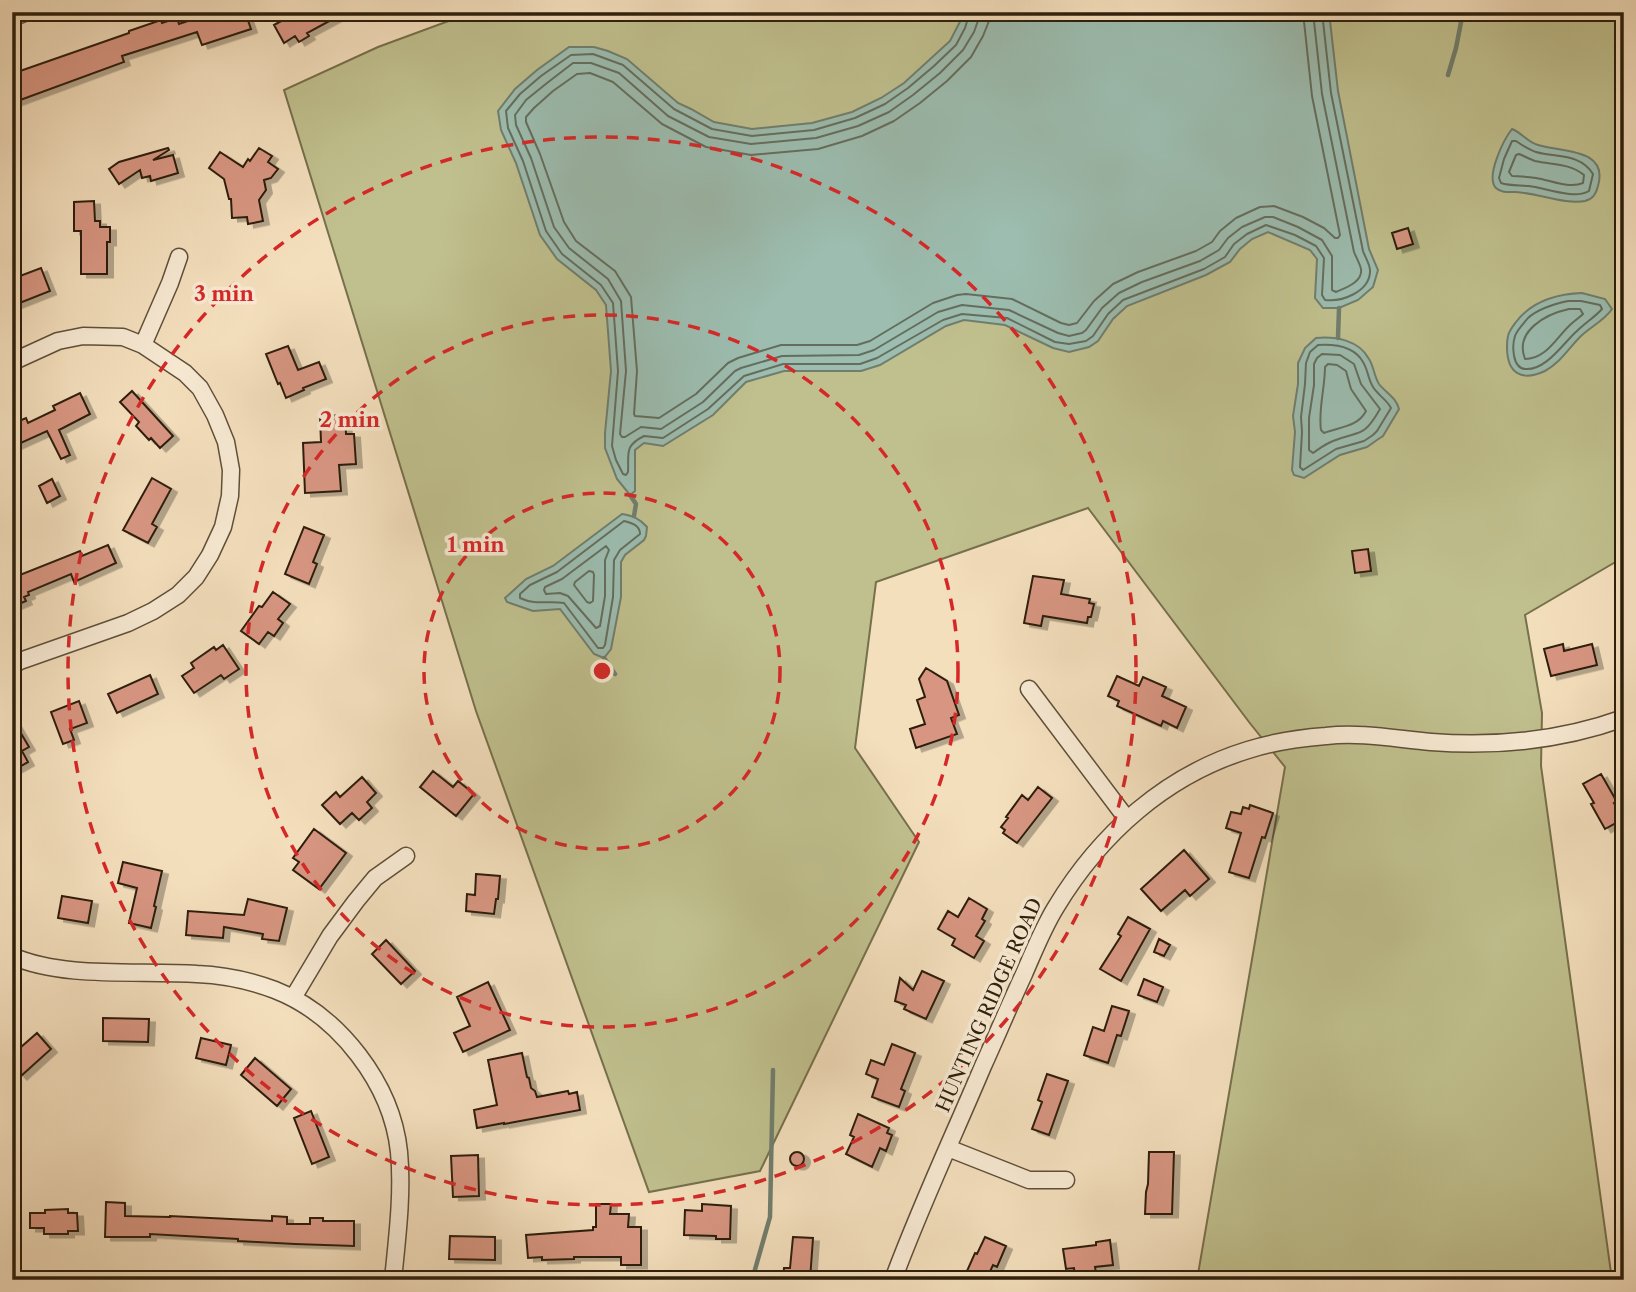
<svg xmlns="http://www.w3.org/2000/svg" width="1636" height="1292" font-family="'Libre Caslon Text',serif">
<style>
.green{fill:#c0c08e;stroke:#76704c;stroke-width:2}
.water{fill:#9cbdb0;stroke:#707e6e;stroke-width:2}
.lines{fill:none;stroke-linecap:round;stroke-linejoin:round}
.shore{stroke:#646e5e;stroke-width:2}
.stream{stroke:#707e6e;stroke-width:4.5}
.building{fill:#d89682;stroke:#2d1f0b;stroke-width:2;filter:url(#shadow)}
.minor-casing{stroke:#5f4f38;stroke-width:19}
.minor{stroke:#f8ead4;stroke-width:16}
.ring{fill:none;stroke:#d62828;stroke-width:3.5;stroke-dasharray:12 9}
.labels{text-anchor:middle;dominant-baseline:central;stroke-width:7;stroke-linejoin:round;paint-order:stroke}
.street-label{font-size:19px;fill:#2d1f0b;stroke:#f8ead4}
.centre{fill:#d62828;stroke:#f8ead4;stroke-width:3.5}
.ring-label{font-size:21px;text-anchor:middle;font-weight:bold;fill:#d62828;stroke:#f8ead4;stroke-width:7;stroke-linejoin:round;paint-order:stroke}
</style>
<defs>
<filter id="shadow"><feDropShadow dx="6" dy="3.5" stdDeviation="0" flood-color="#0004"/></filter>
</defs>
<rect width="100%" height="100%" fill="#f4dfbd"/>
<filter id="stains"><feTurbulence type="fractalNoise" baseFrequency=".00286" numOctaves="4"/><feColorMatrix values="0 0 0 0 .2 0 0 0 0 .09 0 0 0 0 .02 0 0 0 .5 -.17"/></filter>
<radialGradient id="worn" r=".72"><stop offset=".6" stop-color="#630" stop-opacity="0"/><stop offset="1" stop-color="#630" stop-opacity=".3"/></radialGradient>
<!-- green -->
<path class="green" d="M473,12H1624V557L1525,615L1542,713L1541,766L1612,1280H1197L1285,767L1249,722L1088,508L876,582L855,748L919,842L760,1171L649,1192L476,711L284,90L378,47Z"/>
<!-- water -->
<path class="water" d="M965,12H1329L1338,91L1369,249L1378,270L1373,287L1358,300L1339,308H1323L1315,298L1317,259L1310,250L1268,232L1252,239L1240,249L1230,262L1206,275L1127,306L1113,319L1098,341L1089,347L1069,352L1053,348L1005,325L964,320L946,326L880,365L861,371H784L746,382L713,415L663,446L644,443L635,450V491L630,495L617,479L605,448V433L611,371L606,305L596,290L557,259L540,235L516,163L501,130L498,111L515,89L537,70L569,47H594L608,51L627,59L678,103L691,109L714,122L752,129L812,123L852,112L881,98L904,83L950,41Z
M1512,129C1521,132 1527,142 1538,145C1561,152 1609,148 1598,186C1596,194 1593,199 1585,201C1566,205 1537,193 1516,192C1509,192 1501,193 1496,188C1485,177 1504,139 1512,129Z
M1582,293L1605,299L1612,309C1604,321 1590,327 1580,337C1568,349 1560,363 1545,371C1521,382 1507,373 1507,347C1507,343 1507,340 1508,336C1509,331 1513,326 1516,322C1532,301 1556,294 1582,293Z
M1316,338C1335,336 1359,340 1369,359C1374,367 1374,376 1379,384C1386,393 1396,397 1399,409L1383,436L1377,440L1367,447L1340,455L1304,478L1294,475L1292,470L1295,432L1293,416L1298,384V363L1305,348Z
M622,514C633,516 639,518 647,527L646,536L644,540L625,555L621,562V597L611,649L604,658L594,654L560,609L533,611L507,602L505,598L526,579L553,566Z"/>
<g class="lines">
<!-- shore -->
<path class="shore" d="M970,12L965,28L956,45L934,66L908,88L885,104L855,118L814,130L752,136L712,129L674,109L623,65L593,54L571,55L541,76L520,94L506,111L508,128L523,161L546,231L562,254L601,285L613,303L618,371L612,446L616,460L623,474L626,475L628,472C629,453 624,446 644,436L663,438L708,409L744,376L783,364H860L877,358L943,320L962,314L1007,318L1055,342L1069,344L1086,341L1093,336L1108,314L1123,300L1204,269L1225,257L1234,244L1247,234L1266,225L1295,235L1316,246L1324,258L1322,295L1325,300C1342,302 1369,292 1370,272C1371,266 1365,257 1363,251L1331,93L1322,12
M979,12V18L974,32L963,50L940,73L913,95L889,112L858,126L816,138L751,144L709,137L668,116L619,73L591,63H573L547,83L526,100L515,115L516,125L531,158L554,227L569,248L608,279L621,301L626,371L620,434L622,437H625L641,427L661,429L703,402L735,371L741,368L782,356L859,355L874,350L938,312L962,305L1009,310L1058,333L1069,336L1082,333L1086,330L1102,308L1119,293L1142,282L1200,261L1219,250L1228,238L1242,227L1265,217H1273L1298,227L1322,240L1332,256V290L1336,292C1345,288 1363,282 1361,269C1360,264 1356,257 1354,252L1322,94L1313,12
M990,12L989,21L983,36L971,57L947,81L920,103L894,121L862,136L818,149L751,155L706,147L662,124L613,82L590,73L577,74L553,91L534,108L526,117V122L540,154L564,222L576,241L615,271L631,297L637,371L634,414L635,416L659,418L696,394L728,363L738,358L781,345H857L870,341L933,303L957,295L966,294L1012,299L1061,323L1069,325L1077,323L1094,301L1113,284L1138,272L1196,251L1212,242L1220,231L1236,218L1260,207L1274,206L1303,217L1324,228L1335,238H1338L1340,235L1312,96L1303,12
M1512,141H1516C1522,145 1529,150 1536,152C1557,158 1580,153 1593,174L1589,191C1575,200 1545,188 1529,186C1520,185 1510,186 1501,183L1499,178L1504,159Z
M1519,154C1524,156 1529,159 1535,161C1553,165 1569,163 1584,175L1583,183C1569,189 1550,180 1536,178C1528,177 1520,176 1512,176L1509,172L1516,155Z
M1568,301H1581L1600,305L1602,309C1595,317 1585,323 1577,331C1564,342 1546,371 1525,369C1512,368 1512,345 1515,336C1517,330 1524,323 1528,318C1539,308 1554,304 1568,301Z
M1569,309H1580L1583,314C1579,318 1574,321 1570,325C1556,338 1546,359 1525,359C1514,331 1546,314 1569,309Z
M1318,345C1334,344 1354,346 1363,362C1368,370 1368,379 1373,387C1378,395 1387,400 1391,408L1377,431L1373,435L1364,441L1336,449L1303,470L1300,467L1302,432L1301,417L1305,384L1306,363L1310,352Z
M1322,354L1340,355L1354,364L1361,384L1380,409C1363,439 1360,430 1333,441C1325,444 1319,449 1313,453L1309,450V418L1314,385V364L1317,358Z
M1328,364L1337,365L1346,371L1351,389L1366,411C1358,427 1339,427 1324,433L1321,430C1318,410 1325,388 1325,367Z
M624,521C631,523 640,525 640,534L620,550L614,560L613,597L605,645L603,648H598L564,603C547,600 537,606 520,598V594L530,585L557,572Z
M606,546L609,550L605,560V596L600,626L596,628L568,596L560,593L546,594L544,590L545,587L562,579Z
M589,571L593,572L594,575L593,601L590,603L587,602L574,585L575,582Z"/>
<!-- stream -->
<path class="stream" d="M1448,75L1456,48L1463,12
M1338,338L1339,308
M630,495L636,504L634,516
M604,658L615,674
M752,1280L770,1217L773,1070"/>
</g>
<!-- building -->
<path class="building" d="M215,12H245L251,29L202,45L197,32L122,56L124,62L12,103V77L20,74V71L129,33V31L161,20L162,23L177,18L179,24Z
M282,12H346L307,33L309,36L299,42L295,36L284,43L274,25L285,19Z
M168,148L169,150L153,160L173,155L178,173L151,181L150,176L142,178L140,170L119,184L109,169L119,162Z
M259,148L272,156L268,162L278,169L271,178L264,180L266,190L259,200L263,221L248,224L247,217L232,218L231,199H229L224,179L209,168L220,152L243,167L248,159L250,161Z
M94,201L95,221H100V227H110V242H107V274H81V231H74V202Z
M1408,228L1413,244L1397,249L1392,233Z
M41,268L50,291L12,306V279Z
M288,346L298,370L319,362L326,379L303,388L304,390L286,398L280,383L278,384L266,354Z
M132,391L173,436L160,448L151,438L149,440L136,426L139,422L120,402Z
M80,393L90,414L59,430L70,455L61,459L47,431L12,447V424L26,418L28,423L55,410L53,406Z
M345,415L346,434H354L356,464L339,465L341,491L305,493L303,443L321,442L320,416Z
M152,478L171,489L152,524L157,527L148,543L123,530Z
M52,479L60,496L47,503L39,486Z
M304,527L324,535L313,562L317,564L309,584L285,574Z
M108,545L116,563L74,582L71,574L28,592L29,595L24,597L26,601L12,607V571L15,577L80,551L82,556Z
M1368,549L1371,571L1355,573L1352,551Z
M1033,576L1064,580L1061,594L1090,599L1089,603L1094,604L1091,617H1088L1087,623L1043,616L1041,626L1024,623Z
M273,592L290,604L278,619L283,623L274,636L268,632L259,644L241,631L259,606L262,607Z
M1563,644L1564,651L1592,644L1597,665L1551,676L1544,649Z
M223,645L239,669L224,679L221,675L194,693L182,676L194,668L191,663L214,647L216,650Z
M926,668L947,681L959,715L951,718L957,734L916,748L910,729L925,724L917,700L925,697L919,679Z
M150,675L158,694L117,713L108,694Z
M1117,676L1139,686L1143,677L1166,687L1162,696L1186,707L1177,728L1163,721L1161,726L1117,706L1119,701L1108,696Z
M79,701L87,723L70,729L74,740L63,744L51,712Z
M12,718L29,747L22,751L28,762L12,771Z
M433,771L453,787L458,781L474,794L456,816L420,787Z
M1601,774L1617,802L1614,803L1623,819L1605,829L1591,804L1594,803L1583,784Z
M362,777L376,793L367,802L372,808L359,820L352,813L340,824L322,805L336,792L340,797Z
M1038,787L1052,798L1017,843L1003,833L1005,830L1001,827L1008,818L1006,817L1022,795L1028,800Z
M1250,805L1273,813L1265,838L1262,837L1249,878L1229,872L1241,833L1226,828L1231,812L1241,814L1243,807L1249,809Z
M314,829L346,853L319,889L293,870L299,862L293,858Z
M1184,850L1209,879L1190,896L1185,890L1161,911L1141,889Z
M123,862L162,871L154,906L156,907L151,928L129,923L137,888L118,883Z
M476,874L500,876L498,899H496L494,914L466,911L467,894L475,895Z
M62,896L92,901L88,923L58,918Z
M969,898L987,909L982,919L985,921L976,936L984,941L974,958L952,945L955,939L938,929L948,911L958,917Z
M248,899L287,908L279,941L262,939L263,934L224,927L223,938L186,935L188,911L244,915Z
M1128,917L1150,929L1121,981L1100,969L1121,936L1118,934Z
M1159,939L1170,945L1164,956L1154,952Z
M386,940L415,971L401,984L372,954Z
M922,971L944,981L926,1019L904,1009L906,1005L895,1001L900,978L913,990Z
M1144,979L1163,987L1157,1002L1138,995Z
M488,982L510,1030L463,1052L454,1033L470,1026L457,997Z
M1112,1006L1129,1011L1121,1036L1117,1035L1108,1063L1084,1055L1093,1027L1104,1031Z
M103,1018L149,1019L148,1042L103,1041Z
M37,1033L51,1049L21,1076L12,1066V1055Z
M201,1038L231,1045L226,1065L196,1058Z
M892,1044L915,1053L901,1089L905,1091L899,1107L872,1097L878,1079L866,1074L871,1060L884,1065Z
M522,1053L527,1077L529,1078L531,1088L535,1091L537,1097L568,1091L569,1094L577,1092L580,1110L504,1124V1123L477,1128L474,1110L497,1105L488,1060Z
M255,1058L291,1089L277,1106L241,1075Z
M1047,1074L1068,1081L1049,1135L1032,1129L1042,1102L1038,1100Z
M311,1111L329,1157L312,1164L294,1118Z
M858,1114L889,1128L887,1133L892,1135L886,1151L880,1148L872,1167L846,1154L854,1137L850,1135Z
M1149,1152H1174L1172,1214H1145L1146,1192L1148,1184Z
M790 1159a7 7 0 1 1 14 0a7 7 0 1 1-14 0Z
M478,1155L479,1196L453,1197L451,1156Z
M106,1202L125,1203V1216L170,1217V1216L272,1221V1216L287,1217V1224H310V1218H323V1221H354V1246L295,1244L238,1241V1239L150,1234V1237H105Z
M596,1204H611L610,1214H629L628,1227H641V1265H621V1257H574V1259L542,1260V1257L528,1258L526,1235L593,1230V1227H596Z
M702,1204L731,1206L730,1239H716V1236L684,1235L685,1210L702,1211Z
M68,1209V1213H77L78,1231H68V1234H44V1228H30V1213H45V1210Z
M450,1236L495,1237V1260L449,1259Z
M793,1237L813,1238L810,1280H783L784,1268H790Z
M985,1237L1006,1246L997,1267L993,1265L986,1280H963L975,1253L977,1254Z
M1110,1240L1113,1265L1095,1267L1097,1279L1075,1280L1074,1268L1066,1269L1063,1249L1096,1245V1242Z"/>
<g class="lines">
<!-- minor casing -->
<g class="minor-casing">
<path id="minor" d="M12,18L27,12
M143,345L170,283L179,257
M12,362L58,341L83,336L123,337L143,345L185,373L200,388L215,415L226,442L231,470L230,496L223,527L210,555L196,577L178,595L153,611L128,623L20,661L12,666
M1029,689L1127,819
M12,956C64,979 140,970 197,974C223,975 251,981 275,990C339,1015 392,1084 399,1152C403,1193 397,1239 393,1280
M293,998L330,936L356,901L375,878L406,856
M948,1148L1029,1180H1066
M893,1280C920,1207 953,1137 983,1066C997,1035 1010,1004 1024,974C1034,951 1043,928 1056,907C1100,834 1166,775 1248,750C1273,742 1300,738 1326,736C1361,732 1396,739 1431,742C1496,747 1563,740 1624,718"/>
</g>
<!-- minor -->
<use href="#minor" class="minor"/>
</g>
<!-- distance rings -->
<g class="ring">
<circle cx="602" cy="671" r="178"/>
<circle cx="602" cy="671" r="356"/>
<circle cx="602" cy="671" r="534"/>
</g>
<g class="labels">
<!-- street labels -->
<g class="street-label">
<text transform="translate(989 1005) rotate(-66)">HUNTING RIDGE ROAD</text>
</g>
</g>
<circle cx="602" cy="671" r="10" class="centre"/>
<g class="ring-label">
<text x="224" y="301">3 min</text>
<text x="350" y="427">2 min</text>
<text x="476" y="552">1 min</text>
</g>
<!-- margin -->
<rect width="1636" height="1292" fill="none" stroke="#f4dfbd" stroke-width="42"/>
<rect x="14" y="14" width="1608" height="1264" fill="none" stroke="#2d1f0b" stroke-width="3.5"/>
<rect x="21" y="21" width="1594" height="1250" fill="none" stroke="#2d1f0b" stroke-width="2"/>
<rect width="100%" height="100%" filter="url(#stains)"/>
<rect width="100%" height="100%" fill="url(#worn)"/>
</svg>
